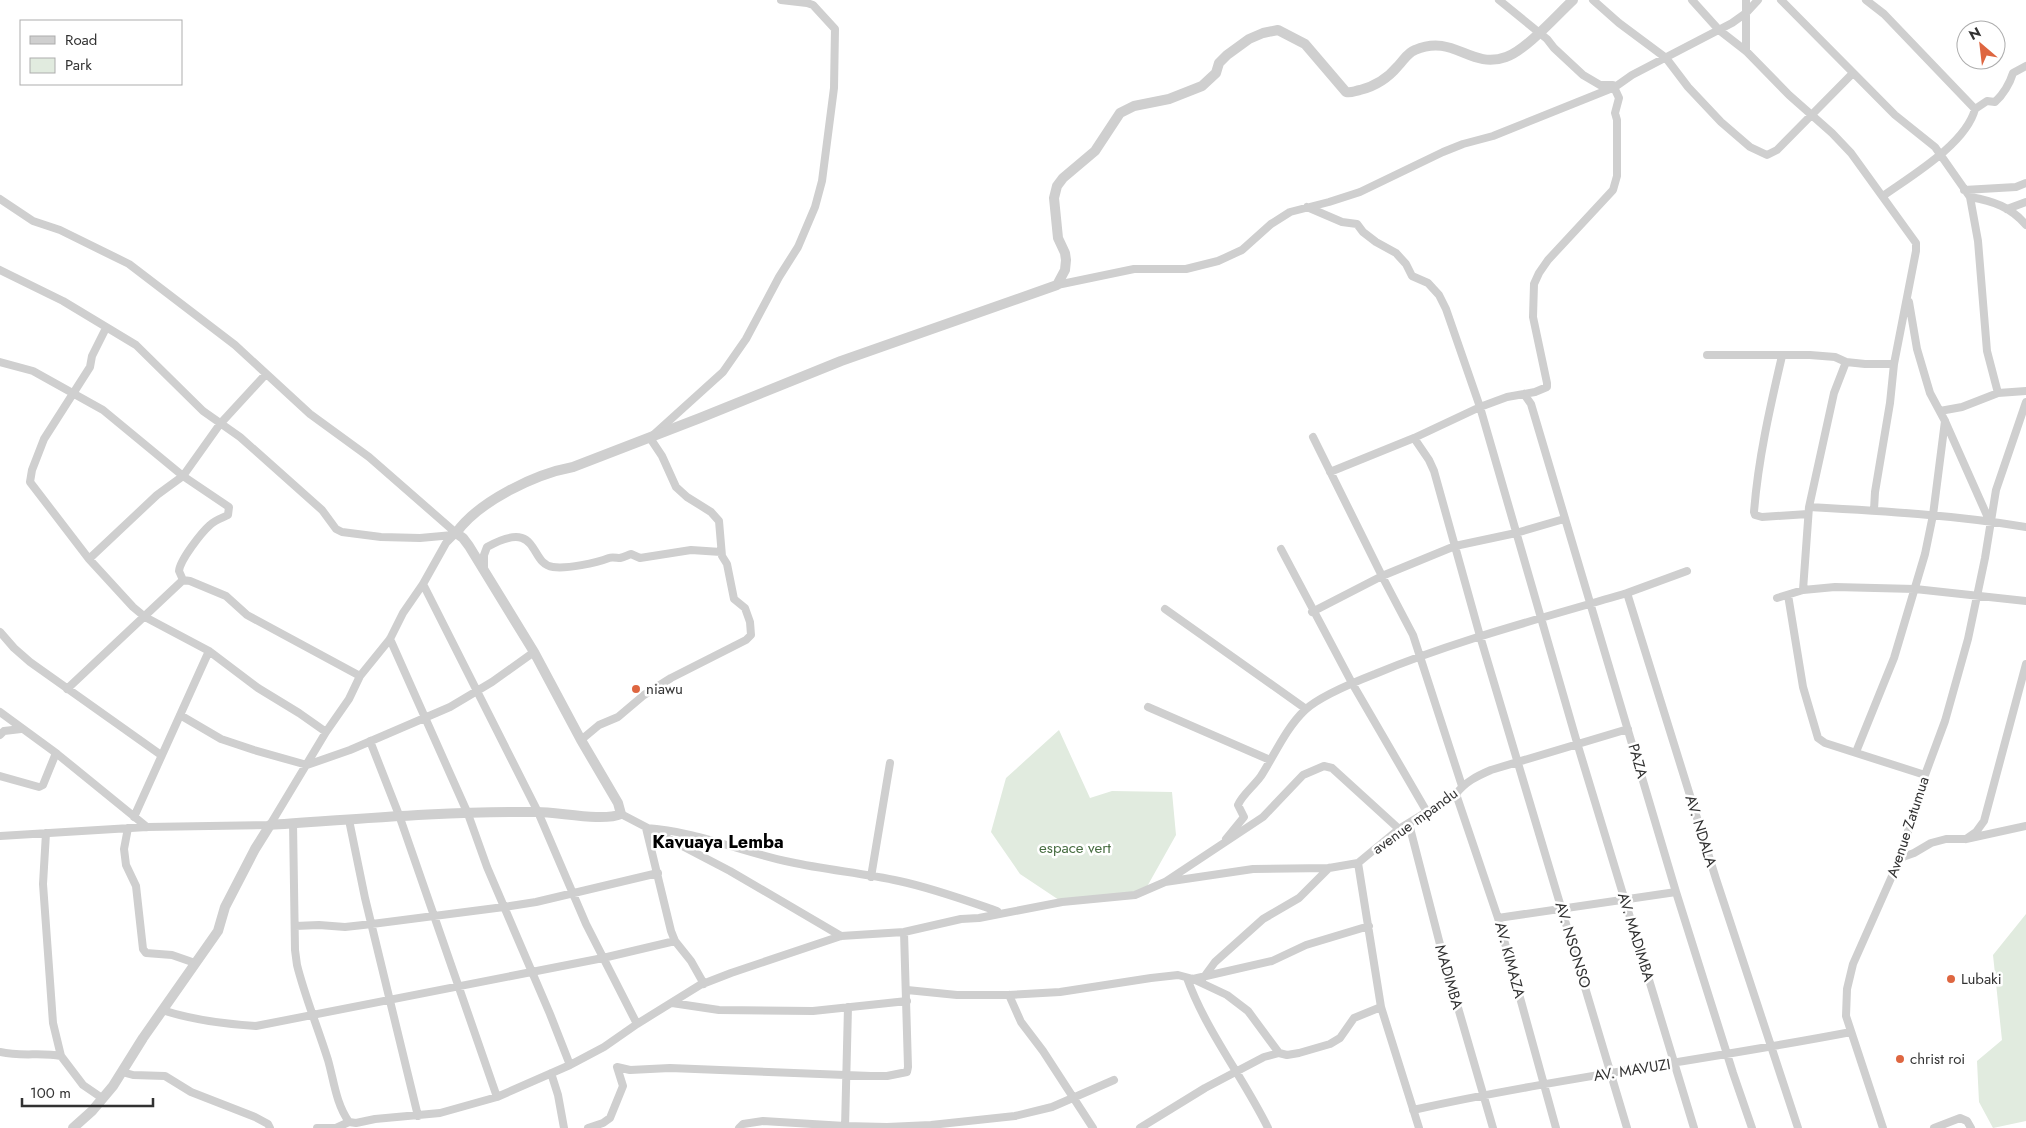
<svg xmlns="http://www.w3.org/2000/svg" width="2026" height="1128" font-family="Jost,sans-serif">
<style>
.green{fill:#e1ebdf}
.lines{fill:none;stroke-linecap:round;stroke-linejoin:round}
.minor{stroke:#cfcfcf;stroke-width:8}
.tertiary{stroke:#cfcfcf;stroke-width:10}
.poi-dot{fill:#de6640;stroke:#fff;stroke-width:2}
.labels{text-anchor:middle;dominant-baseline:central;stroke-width:5;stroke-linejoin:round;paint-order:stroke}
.poi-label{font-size:15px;fill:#323232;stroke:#fff;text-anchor:start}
.street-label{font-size:15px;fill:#323232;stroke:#fff}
.park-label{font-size:15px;fill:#476d41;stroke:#fff}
.quarter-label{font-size:18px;font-weight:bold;fill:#000;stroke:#fff}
</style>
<rect width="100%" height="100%" fill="#fff"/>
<!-- green -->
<path class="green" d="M1059,730L1090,798L1112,791L1172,792L1176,835L1144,892L1062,902L1020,874L991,832L1006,778Z
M2026,914V1121L1993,1128L1979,1102L1977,1061L2002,1040L1993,955Z"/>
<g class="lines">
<!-- minor -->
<path class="minor" d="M1593,0L1619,23L1666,58L1688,87L1721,122L1750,147L1767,155L1777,150L1853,73
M1692,0L1719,30L1746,51L1789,95L1832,133L1851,153L1916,243V251L1894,364L1890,403L1875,492L1874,510
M1746,0V51
M1781,0L1895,115L1935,147L1970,197L1978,241L1987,351L1998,393
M1866,0L1884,14L1975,109C1966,144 1911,176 1883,196
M1975,109L1987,101L1995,102C2003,95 2010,83 2013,73L2026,66
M1964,190L2016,187L2026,183
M1970,197C1993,201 2011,207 2026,225
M0,199L33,221L60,230L129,264L235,345L310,414L369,457L456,533L446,543L423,584L403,613L390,639L360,676L349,699L326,732L270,825L147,827L0,836
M1307,207L1342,222L1357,224L1363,232L1376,242L1396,253L1406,264L1412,276L1428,283L1439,295L1446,309L1480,407L1578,746L1694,1128
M2007,209L2026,202
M0,270L63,301L136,345L203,411L240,437L322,510L336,529L342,532L381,537L420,538L453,535
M1057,285L1134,269H1186L1218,261L1242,250L1271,224L1290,212L1329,202L1360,192L1443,152L1463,144L1493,136L1615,87L1632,75L1732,23L1746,13L1758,0
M1909,302L1917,349L1930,393L1945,421L1989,520
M106,328L92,356L90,367L44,439L32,470L30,482L89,559L133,607L145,617L209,651L258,688L299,713L326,732
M1707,355H1810L1835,357L1846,362L1865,364H1894
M1782,356C1770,407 1758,460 1754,512L1755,515L1762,517L1808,514
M0,362L33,371L103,410L183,476L229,507L228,515C222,518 215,520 210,525C201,533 180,560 179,571L183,580
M1524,394L1531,404L1676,892L1733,1073L1752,1128
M1940,411L1962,407L1998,393L2026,391
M1313,437L1382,576L1413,635L1462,786
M1414,438L1429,460L1434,471L1480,636L1627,1128
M1330,472L1414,438L1480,407L1507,397L1535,392L1547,387V383L1533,317L1534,284L1539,273L1548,260L1613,190L1617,176V120L1615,113L1619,98L1613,85H1600L1583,75L1554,48L1547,39L1499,0
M1809,507C1882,511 1954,515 2026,527
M1281,549L1352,683L1427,812
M89,559L157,495L183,476L220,424L266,374
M484,569V555L487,547C541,517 528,564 553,567C567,569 596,563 609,558C612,557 617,558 620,558C624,557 628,555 631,554L640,558L691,550L721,552
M1687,571L1627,593L1716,879L1798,1128
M423,584L538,812L586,924L637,1024
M1803,590L1809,507L1834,393L1846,362
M1788,595L1803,687L1818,738L1825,743L1925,775
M1777,598L1803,590L1835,587L1915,589L2026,601
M1165,609L1306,709
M1312,612L1382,576L1455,546L1516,533L1564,519
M0,632L14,648L30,662L161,755
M390,639L468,814L487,867L550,1014L570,1065
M67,689L183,580L190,581L226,596L247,615L360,676
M1148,707L1270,760
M0,712L56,753L147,827
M180,715L221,739L254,750L307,765L350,750L450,707L492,682L534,652
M0,735L4,731L21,729
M581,740L599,725L618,717L644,695L671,678L746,640L751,635L750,622L745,608L734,599L727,564L722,556L719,521L711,512L687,497L676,487L662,456L650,438L723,372L746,339L779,277L798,247L815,207L822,181L834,88L835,29L813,5L807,3L781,0
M370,741L399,815L497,1097
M1856,752L1894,658L1925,554L1933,515L1945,421
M0,776L39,787L43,785L56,753
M1456,794L1498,918L1556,1128
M621,814L730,871L841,936
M134,817L209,651
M349,820L365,898L418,1116
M293,823L295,950L297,965C305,997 318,1028 328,1060C334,1081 336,1104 349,1122L356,1123L375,1119L440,1113L497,1097L570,1065L604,1047L637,1024L700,985L731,973L841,936L904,932L961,919L979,918L1062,902L1135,895L1165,882L1263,817L1303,775L1324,766L1332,768L1399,829
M1409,824L1443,956L1493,1128
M128,828L124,849L126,865L136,886L143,949L146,953L172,955L195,963
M46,833L43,884L53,1023L61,1056L83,1085L102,1098
M1226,839L1244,817L1238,805C1242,795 1254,786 1261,776C1275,754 1286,728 1305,710C1319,697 1357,681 1375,674C1457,640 1543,618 1627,593
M1966,839L1976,832L1984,821L2026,664
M1900,858L1914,853L1931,843L1946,839H1966L2026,826
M1358,863L1381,1007L1419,1128
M871,877L890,763
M1165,882L1253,869L1329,868L1358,863L1399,829L1456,794C1465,782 1477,776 1491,770L1628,729
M1498,918L1676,892
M295,926L319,925L345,927L372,924L504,907L536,902L658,873
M1204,977L1215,962L1263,919L1299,898L1329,868
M1187,978C1206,1031 1243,1077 1268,1128
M1193,979L1227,995L1248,1011L1279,1053
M704,984L691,961L675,941L671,931L646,828C696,831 741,852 790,862C826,870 863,873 899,881C932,888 965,900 997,911
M907,990L957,995H1009L1060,992L1151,978L1178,975L1193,979L1272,961L1306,945L1369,926
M1009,995L1021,1022L1043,1051L1093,1128
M672,1003L719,1010L813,1011L907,1001
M162,1010C193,1020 224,1024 256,1026L603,958L675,941
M0,1052C21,1057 41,1052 61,1056
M122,1072L133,1075L165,1076L191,1092L255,1117L268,1124L270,1128
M551,1073L558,1095L564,1128
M1413,1110C1558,1078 1705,1060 1851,1032
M317,1128H336L349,1122
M588,1128L603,1123L610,1118L623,1086L617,1067L630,1070L670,1068L871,1076H887L907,1072L908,1067L904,932
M739,1128L743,1124L763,1121L845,1126L887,1127L931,1125L1015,1116L1052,1107L1114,1080
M845,1128L848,1007
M1140,1128L1205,1088L1264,1057L1279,1053L1287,1055L1299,1053L1330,1044L1340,1038L1354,1018L1381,1007
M1883,1128L1846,1016L1847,989L1853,964L1900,858L1925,775L1945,721L1968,639L1985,558L1996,490L2026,402
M1934,1128L1960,1118L1967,1121L1971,1128"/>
<!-- tertiary -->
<path class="tertiary" d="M73,1128L92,1111L113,1086L143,1038L218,931L225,907L255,849L270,825C359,819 448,811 537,812C559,812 603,822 621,814L618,803L581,740L534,652L469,546L463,538L456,533C479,501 535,474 573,467L700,418L841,361L1057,285L1065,270L1066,260L1065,253L1058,238L1054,198L1057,186L1063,178L1095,151L1120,113L1134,106L1169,99L1202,86L1216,73L1219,63L1227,55L1249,39L1263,33L1278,30L1305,44L1346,92C1352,93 1354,91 1360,90C1376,86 1388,78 1398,66C1404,60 1407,53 1415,50C1454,33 1470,70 1506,57C1525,51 1557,15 1573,0"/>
</g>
<!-- markers -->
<g class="poi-dot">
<circle cx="636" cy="689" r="5"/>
<circle cx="1951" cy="979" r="5"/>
<circle cx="1900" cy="1059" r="5"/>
</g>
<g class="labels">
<!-- poi labels -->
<g class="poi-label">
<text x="646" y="689">niawu</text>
<text x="1961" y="979">Lubaki</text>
<text x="1910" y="1059">christ roi</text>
</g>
<!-- street labels -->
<g class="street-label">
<text transform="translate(1638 761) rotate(74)">PAZA</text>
<text transform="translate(1415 821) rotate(-36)">avenue mpandu</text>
<text transform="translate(1908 827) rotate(-72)">Avenue Zatumua</text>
<text transform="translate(1701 831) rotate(73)">AV. NDALA</text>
<text transform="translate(1636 937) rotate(73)">AV. MADIMBA</text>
<text transform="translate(1573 945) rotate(73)">AV. NSONSO</text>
<text transform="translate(1510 960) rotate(75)">AV. KIMAZA</text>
<text transform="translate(1449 977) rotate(74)">MADIMBA</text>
<text transform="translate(1632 1070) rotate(-9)">AV. MAVUZI</text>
</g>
<!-- park labels -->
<g class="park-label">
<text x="1075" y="848">espace vert</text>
</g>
<!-- quarter labels -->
<g class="quarter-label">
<text x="718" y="842">Kavuaya Lemba</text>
</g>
</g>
<!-- legend -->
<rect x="20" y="20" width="162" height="65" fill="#ffffff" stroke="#adadad"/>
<rect x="30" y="36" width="25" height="8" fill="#cfcfcf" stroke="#adadad"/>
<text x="65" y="45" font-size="15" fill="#323232">Road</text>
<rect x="30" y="58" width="25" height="15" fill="#e1ebdf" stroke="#adadad"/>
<text x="65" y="70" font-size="15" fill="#323232">Park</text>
<!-- north arrow -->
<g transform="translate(1981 45) rotate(332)"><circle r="24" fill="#ffffff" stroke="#adadad"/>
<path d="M0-4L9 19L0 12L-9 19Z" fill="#de6640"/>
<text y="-8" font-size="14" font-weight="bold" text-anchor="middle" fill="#323232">N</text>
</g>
<!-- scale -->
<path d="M22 1098v8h131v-8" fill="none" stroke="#323232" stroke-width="2.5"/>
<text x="30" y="1098" font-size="15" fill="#323232" stroke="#ffffff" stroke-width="4" paint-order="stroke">100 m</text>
</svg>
